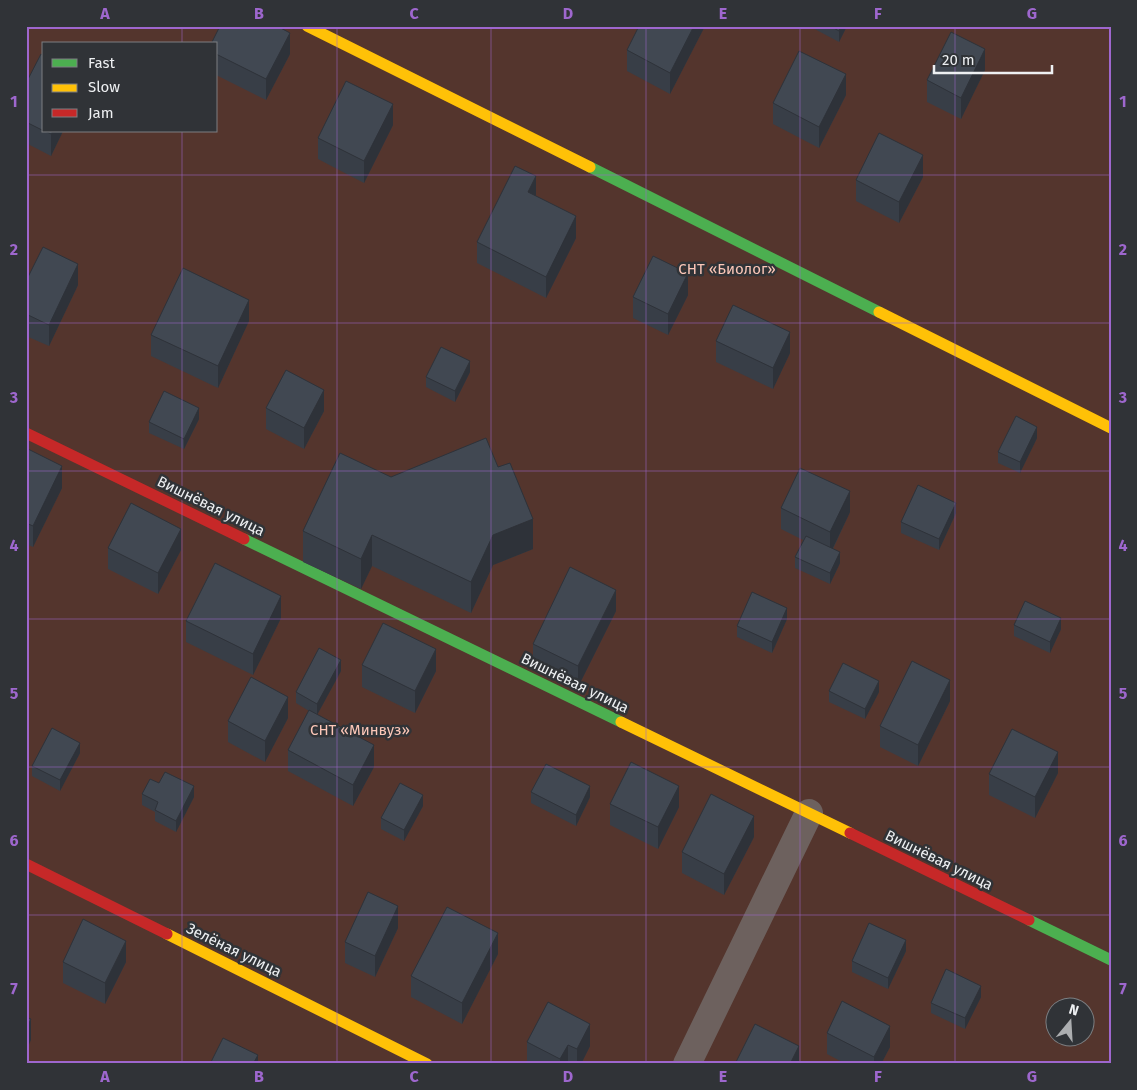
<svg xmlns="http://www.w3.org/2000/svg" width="1137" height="1090" font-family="'Fira Sans',sans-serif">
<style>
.green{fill:#54352d;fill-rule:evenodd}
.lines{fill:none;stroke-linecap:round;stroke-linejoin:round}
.street{stroke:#6d615e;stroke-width:28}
.fast{stroke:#4caf50;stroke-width:11}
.slow{stroke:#ffc107;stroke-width:11}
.jam{stroke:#c62828;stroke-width:11}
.wall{fill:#383e47}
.shaded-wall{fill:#2e3239}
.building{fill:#414852;stroke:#2e3239}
.grid{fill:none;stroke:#9e67ce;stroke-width:1;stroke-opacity:0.55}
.labels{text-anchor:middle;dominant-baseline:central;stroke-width:5;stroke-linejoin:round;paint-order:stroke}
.park-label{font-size:15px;fill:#fcc7b8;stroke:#303337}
.street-label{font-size:15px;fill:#eef0f2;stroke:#303337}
.neatline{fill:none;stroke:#9e67ce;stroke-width:2}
.grid-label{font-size:16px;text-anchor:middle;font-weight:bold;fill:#9e67ce}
</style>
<rect width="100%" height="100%" fill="#313336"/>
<!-- green -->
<path class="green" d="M26,26H1111V1064H26ZM44,44H216V131H44ZM1054,1008H1084V1038H1054Z"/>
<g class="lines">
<!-- street -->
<path class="street" d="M687,1064L809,813"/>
<!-- fast -->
<path class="fast" d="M590,167L879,312
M244,539L621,722
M1029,920L1111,960"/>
<!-- slow -->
<path class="slow" d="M307,26L590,167
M879,312L1111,428
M621,722L850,833
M167,934L427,1064"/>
<!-- jam -->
<path class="jam" d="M26,433L244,539
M850,833L1029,920
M26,864L167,934"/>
</g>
<!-- wall -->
<path class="wall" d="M705,26L670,94L627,71V50Z
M809,26H847L839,42Z
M216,44L290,54L266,100L216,75Z
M44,56V131H63L51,156L26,143V83Z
M985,70L961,119L927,102V80Z
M846,95L819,148L773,124V103Z
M393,125L364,183L318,159V138Z
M923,177L899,223L856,201V180Z
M536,196L576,238L546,298L477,263V242Z
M26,281L78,285L49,346L26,336Z
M688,295L668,335L633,318V297Z
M249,321L218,388L151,356V335Z
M716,341L790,353L773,389L716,362Z
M470,372L455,402L426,387V377Z
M266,408L324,411L304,449L266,429Z
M199,419L184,449L149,433V422Z
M1037,438L1020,473L998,463V452Z
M26,448L62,488L33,547L26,544Z
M340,453L533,549L493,565L471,613L372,566L361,589L303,562V531Z
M781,508L850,512L833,549L840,563L830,584L795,568V557L803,540L781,529Z
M956,513L939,550L901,533V522Z
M108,548L181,550L158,594L108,569Z
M616,611L578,687L533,665V644Z
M281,618L253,675L186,642V621Z
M787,619L772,653L737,637V626Z
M1014,625L1061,629L1050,653L1014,636Z
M362,665L436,671L415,713L362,687Z
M341,671L317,715L374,767L353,806L288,771V750L309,711L296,703V692Z
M829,691L879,692L865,719L829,702Z
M950,701L918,766L880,747V726Z
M288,718L265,762L228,742V721Z
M80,753L60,791L32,776V766Z
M1058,773L1035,818L989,795V774Z
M159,783L194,797L176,832L155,821V812L142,805V794Z
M531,792L590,797L576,826L531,803Z
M610,804L679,807L658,849L610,825Z
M423,806L404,841L381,829V818Z
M754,837L724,895L682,873V852Z
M398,928L375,977L345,963V942Z
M906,951L888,989L852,972V961Z
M498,954L462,1024L411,997V976Z
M63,962H126L105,1004L63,983Z
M981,997L965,1029L931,1013V1003Z
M827,1033L890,1047L881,1064H846L827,1054Z
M527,1042L590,1046L581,1064H527Z"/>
<!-- shaded-wall -->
<path class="shaded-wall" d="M694,26H705L670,94V73Z
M841,26H847L839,42V31Z
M290,33V54L266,100V79Z
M985,49V70L961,119V98Z
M846,74V95L819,148V127Z
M393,104V125L364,183V161Z
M53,131H63L51,156V134Z
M923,155V177L899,223V202Z
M536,176V197L528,192Z
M576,216V238L546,298V277Z
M78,264V285L49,346V325Z
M688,273V295L668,335V314Z
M249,300V321L218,388V366Z
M790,332V353L773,389V368Z
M470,361V372L455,402V391Z
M324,390V411L304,449V428Z
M199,408V419L184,449V439Z
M1037,427V438L1020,473V462Z
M62,466V488L33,547V526Z
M850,491V512L830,554V532Z
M956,503V513L939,550V539Z
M533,519V549L493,565L471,613V582L493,535Z
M181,529V550L158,594V573Z
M372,535V566L361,589V559Z
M840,552V563L830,584V573Z
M616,590V611L578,687V666Z
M281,596V618L253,675V654Z
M787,608V619L772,653V642Z
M1061,618V629L1050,653V642Z
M436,649V671L415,713V691Z
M341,660V671L317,715V704Z
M950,680V701L918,766V745Z
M879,681V692L865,719V709Z
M288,697V718L265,762V741Z
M27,708V729L26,731V710Z
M80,743V753L60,791V780Z
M374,745V767L353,806V785Z
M1058,752V773L1035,818V797Z
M194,786V797L176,832V821Z
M590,786V797L576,826V815Z
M679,786V807L658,849V827Z
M423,795V806L404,841V830Z
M754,816V837L724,895V874Z
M398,906V928L375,977V956Z
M498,933V954L462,1024V1003Z
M906,940V951L888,989V978Z
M126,941V962L105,1004V983Z
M981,986V997L965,1029V1018Z
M31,1019V1040L26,1051V1029Z
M590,1024V1046L581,1064H577V1049Z
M890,1026V1047L881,1064H874V1057Z
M568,1045V1064H560V1059Z
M799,1046V1064H790Z
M258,1055V1064H253Z"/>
<!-- building -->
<path class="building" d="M220,26H277L290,33L266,79L216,54V44H211Z
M639,26H694L670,73L627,50Z
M830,26H841L839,31Z
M951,32L985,49L961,98L927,80Z
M799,51L846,74L819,127L773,103Z
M41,54L44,56V131L26,122V83Z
M346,81L393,104L364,161L318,138Z
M45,131H53L51,134Z
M879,133L923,155L899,202L856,180Z
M515,166L536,176L528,192L576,216L546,277L477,242Z
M43,247L78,264L49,325L26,314V281Z
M653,256L688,273L668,314L633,297Z
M183,268L249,300L218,366L151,335Z
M733,305L790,332L773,368L716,341Z
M441,347L470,361L455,391L426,377Z
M286,370L324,390L304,428L266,408Z
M164,391L199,408L184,439L149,422Z
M1016,416L1037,427L1020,462L998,452Z
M486,438L498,467L510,463L533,519L493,535L471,582L372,535L361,559L303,531L340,453L391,477Z
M26,448L62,466L33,526L26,523Z
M800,468L850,491L830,532L781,508Z
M918,485L956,503L939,539L901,522Z
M131,503L181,529L158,573L108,548Z
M806,536L840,552L830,573L795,557Z
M215,563L281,596L253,654L186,621Z
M570,567L616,590L578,666L533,644Z
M752,592L787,608L772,642L737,626Z
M1025,601L1061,618L1050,642L1014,625Z
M383,623L436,649L415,691L362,665Z
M319,648L341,660L317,704L296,692Z
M912,661L950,680L918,745L880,726Z
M843,663L879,681L865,709L829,691Z
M251,677L288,697L265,741L228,721Z
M309,710L374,745L353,785L288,750Z
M52,728L80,743L60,780L32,766Z
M1012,729L1058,752L1035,797L989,774Z
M631,762L679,786L658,827L610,804Z
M546,764L590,786L576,815L531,792Z
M165,772L194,786L176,821L155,810L158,802L142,794L150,779L159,783Z
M400,783L423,795L404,830L381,818Z
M711,794L754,816L724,874L682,852Z
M368,892L398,906L375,956L345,942Z
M447,907L498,933L462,1003L411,976Z
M83,919L126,941L105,983L63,962Z
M869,923L906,940L888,978L852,961Z
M946,969L981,986L965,1018L931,1003Z
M842,1001L890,1026L874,1057L827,1033Z
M548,1002L590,1024L577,1049L568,1045L560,1059L527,1042Z
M26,1017L31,1019L26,1029Z
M755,1024L799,1046L790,1064H735Z
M223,1038L258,1055L253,1064H210Z"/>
<!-- grid -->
<path class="grid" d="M182,26V44M337,26V1064M491,26V1064M646,26V1064M800,26V1064M955,26V1064M182,131V1064M26,175H1111M26,323H1111M26,471H1111M26,619H1111M26,767H1111M26,915H1111"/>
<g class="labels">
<!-- park labels -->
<g class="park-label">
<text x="727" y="269">СНТ «Биолог»</text>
<text x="360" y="730">СНТ «Минвуз»</text>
</g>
<!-- street labels -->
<g class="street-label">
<text transform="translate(211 506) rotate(26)">Вишнёвая улица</text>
<text transform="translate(575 683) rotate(26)">Вишнёвая улица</text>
<text transform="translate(939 860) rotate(26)">Вишнёвая улица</text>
<text transform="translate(234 950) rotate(26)">Зелёная улица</text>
</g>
</g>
<!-- border -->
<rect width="1137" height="1090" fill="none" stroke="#303337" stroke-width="55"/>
<!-- legend -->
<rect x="42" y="42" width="175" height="90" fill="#303337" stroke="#7c7f82"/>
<rect x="52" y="59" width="25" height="8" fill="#4caf50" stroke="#7c7f82"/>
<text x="88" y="68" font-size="15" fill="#eef0f2">Fast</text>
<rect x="52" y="84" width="25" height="8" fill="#ffc107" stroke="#7c7f82"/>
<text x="88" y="92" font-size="15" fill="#eef0f2">Slow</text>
<rect x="52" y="109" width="25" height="8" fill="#c62828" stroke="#7c7f82"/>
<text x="88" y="118" font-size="15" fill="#eef0f2">Jam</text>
<!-- north arrow -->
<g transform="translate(1070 1022) rotate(18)"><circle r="24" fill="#303337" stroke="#7c7f82"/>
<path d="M0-4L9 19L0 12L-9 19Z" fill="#acaeb0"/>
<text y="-8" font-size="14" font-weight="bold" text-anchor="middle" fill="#eef0f2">N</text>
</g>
<!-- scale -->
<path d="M934 65v8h118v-8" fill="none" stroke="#eef0f2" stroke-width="2.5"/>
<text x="942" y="65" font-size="15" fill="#eef0f2" stroke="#303337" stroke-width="4" paint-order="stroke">20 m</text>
<rect x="28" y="28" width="1082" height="1034" class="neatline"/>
<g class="grid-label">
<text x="105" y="19">A</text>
<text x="259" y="19">B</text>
<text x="414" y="19">C</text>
<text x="568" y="19">D</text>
<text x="723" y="19">E</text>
<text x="878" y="19">F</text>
<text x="1032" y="19">G</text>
<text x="14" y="107">1</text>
<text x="1123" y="107">1</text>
<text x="14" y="255">2</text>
<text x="1123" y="255">2</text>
<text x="14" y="403">3</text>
<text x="1123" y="403">3</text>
<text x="14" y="551">4</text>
<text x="1123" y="551">4</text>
<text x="14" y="699">5</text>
<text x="1123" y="699">5</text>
<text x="14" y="846">6</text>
<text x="1123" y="846">6</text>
<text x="14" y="994">7</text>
<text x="1123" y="994">7</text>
<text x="105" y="1082">A</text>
<text x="259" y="1082">B</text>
<text x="414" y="1082">C</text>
<text x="568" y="1082">D</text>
<text x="723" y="1082">E</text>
<text x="878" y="1082">F</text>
<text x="1032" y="1082">G</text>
</g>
</svg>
